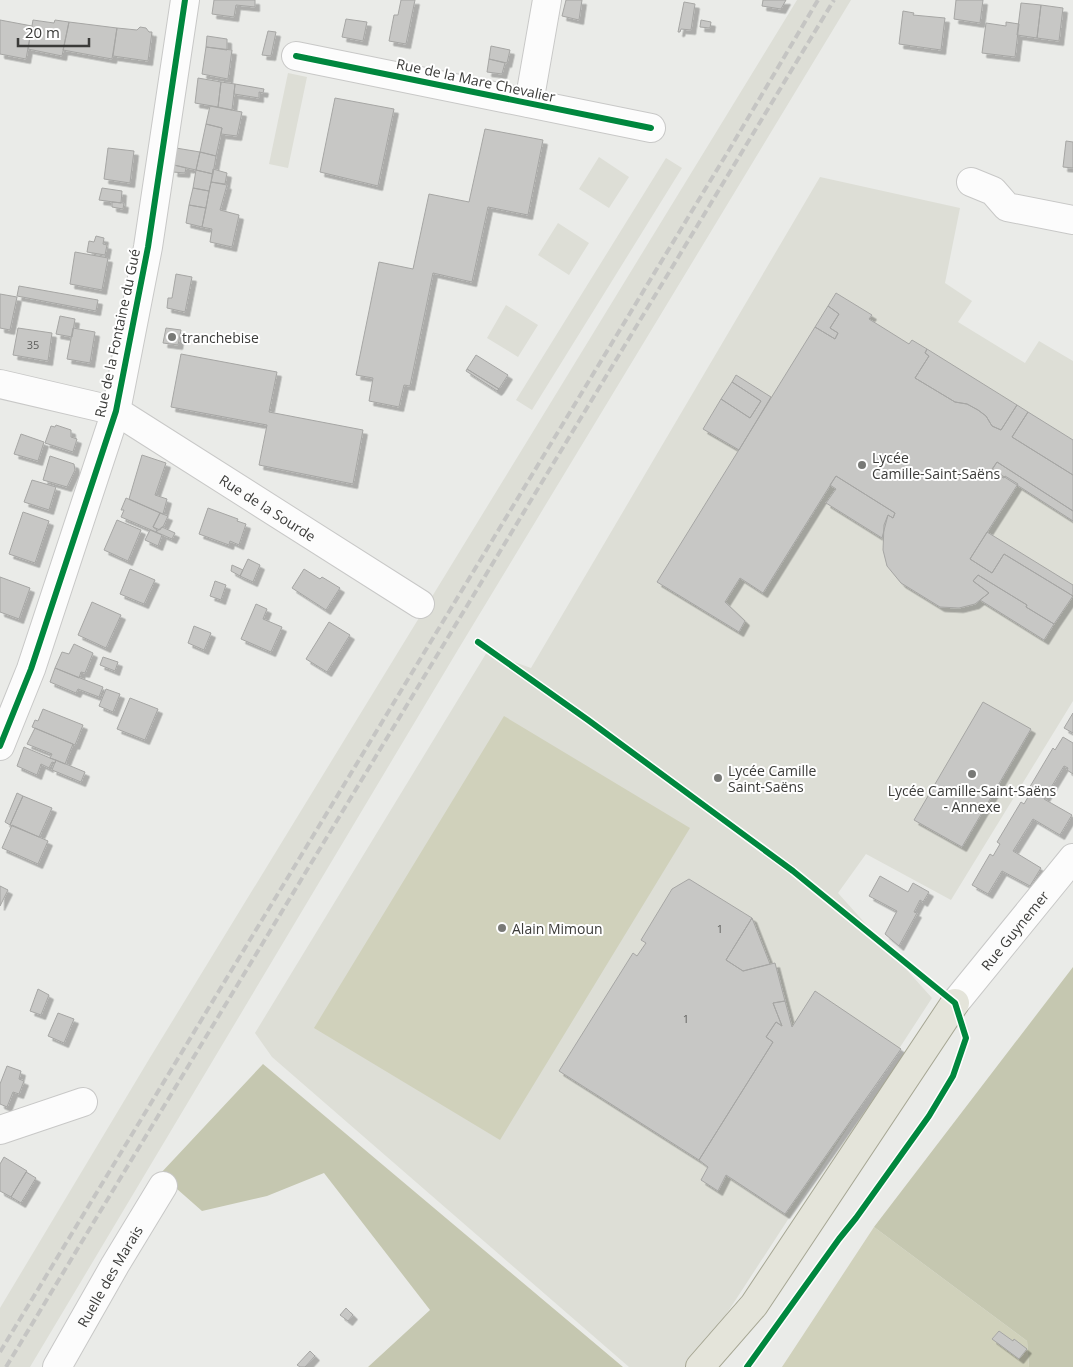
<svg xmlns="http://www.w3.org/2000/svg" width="1073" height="1367" font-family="'Open Sans',sans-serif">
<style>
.built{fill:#ddded6}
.green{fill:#d0d1bb}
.forest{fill:#c5c7b0}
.building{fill:#c7c7c5;stroke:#a6a6a4;filter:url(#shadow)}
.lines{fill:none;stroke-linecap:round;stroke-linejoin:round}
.minor-casing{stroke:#c8c8c7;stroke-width:30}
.major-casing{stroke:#a6a693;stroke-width:30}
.minor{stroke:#fcfcfc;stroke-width:28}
.major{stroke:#e4e4da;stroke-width:28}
.rail{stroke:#c5c5c3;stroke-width:4;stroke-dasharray:8 4;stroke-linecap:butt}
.cycleway-casing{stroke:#fff;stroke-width:9}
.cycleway{stroke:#00873e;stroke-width:6}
.poi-dot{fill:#787976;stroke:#fff;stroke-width:2}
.labels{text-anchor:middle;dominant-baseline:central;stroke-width:4;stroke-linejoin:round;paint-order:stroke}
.number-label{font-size:11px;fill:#5e5e5c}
.street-label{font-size:14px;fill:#3b3b39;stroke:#fff}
.poi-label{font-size:14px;fill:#3b3b39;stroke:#fff;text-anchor:start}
</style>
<defs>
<filter id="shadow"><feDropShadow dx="4.5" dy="4.5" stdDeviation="0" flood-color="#0004"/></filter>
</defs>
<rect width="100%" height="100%" fill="#eaebe8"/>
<!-- built -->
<path class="built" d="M797,0H851L459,648L30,1367H0V1308L151,1056Z
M288,73L307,77L288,168L269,164Z
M599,157L629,177L609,208L579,189Z
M666,158L682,168L532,410L516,400Z
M820,177L960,208L945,283L972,301L958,322L1025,363L1039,341L1073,361V701L951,900L866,854L838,893L932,998L692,1367H629L272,1057L255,1033L487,652L531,668Z
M558,223L589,243L569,275L538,255Z
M506,305L538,325L518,357L487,338Z"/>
<!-- green -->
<path class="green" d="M504,716L690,828L500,1140L314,1028Z
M874,1227L1027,1341L1029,1367H782Z"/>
<!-- forest -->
<path class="forest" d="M1073,967V1367H1029L1027,1341L874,1227Z
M263,1064L623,1367H368L430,1310L324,1173L267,1196L202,1211L160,1174Z"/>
<!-- building -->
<path class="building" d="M214,0H255V7L236,5L234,17L212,14Z
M401,0H415L406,44L389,41L394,15H398Z
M566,0H582L579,20L562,16Z
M763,0H786L781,9L762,6Z
M956,0H983L980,23L954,19Z
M684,2L695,4L691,30L681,29L680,32H678Z
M1021,3L1041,5L1037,38L1017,35Z
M1041,5L1063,8L1059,41L1037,38Z
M903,11L914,13L913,15L945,18L941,50L899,44Z
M346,19L367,22L363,41L342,37Z
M0,20L32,26L26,59L0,54Z
M33,20L54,23L55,20L69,22L62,56L28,49Z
M701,20L711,22L710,28L700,27Z
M69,22L117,28L112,59L63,50Z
M1006,22L1019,24L1015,57L982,53L986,23L1006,26Z
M140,27L146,28L149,32H152L148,61L113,56L117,28L137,30Z
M268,31L276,32L271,56L262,55Z
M207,36L227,39V50L206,47Z
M491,46L510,50L507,63L489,59Z
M206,47L232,50L228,79L202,74Z
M489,59L505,63L502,74L487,72Z
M198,78L221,82L218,107L195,103Z
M221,82L235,84L232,110L218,107Z
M235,84L264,89L263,93L259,92V98L234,94Z
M335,98L394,109L378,186L320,172Z
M210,106L242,112L237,136L221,134L222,128L206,124Z
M206,124L222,128L216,156L200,152Z
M485,129L543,140L528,215L488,207L472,282L433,273L410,386L404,385L399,407L369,401L373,378L356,375L379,262L413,269L429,194L469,202Z
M1066,141L1073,142V168L1063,167Z
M108,148L134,151L130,183L104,179Z
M176,148L200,152L196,170L174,165Z
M200,152L216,156L213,174L196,170Z
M174,165L186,168L185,173L173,172Z
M213,169L227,173L225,184L211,182Z
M196,170L213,174L209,191L193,188Z
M211,182L227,185L220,210L239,215L232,247L210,242L212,229L202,227Z
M102,188L122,191L121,203L99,200Z
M193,188L209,191L206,208L189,205Z
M112,202L124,203L123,209L112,207Z
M189,205L206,208L202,227L186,223Z
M96,236L104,238L103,244L107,245L105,255L87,252L89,241L94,242Z
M75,252L108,258L102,290L70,284Z
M176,274L192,277L185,312L167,308L168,298H172Z
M19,286L98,300L96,311L17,296Z
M836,293L872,315L869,319L909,344L912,340L927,349L925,353L929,356L915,378L955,402L967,404L978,410L986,416L992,426L1001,430L1017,405L1028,412L1012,437L1073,475V511L997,462L989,475H997L1004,478L1005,476L1018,484L970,559L992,573L1004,554L1073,596L1054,624L1026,607L1027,605L978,575L973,581L989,593L975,604L959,608L940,607L901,583L887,566L883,550L884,525L888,515L893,518L895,513L836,476L763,593L740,578L725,602L745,621L739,632L657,582L815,327L835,339L838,333L830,328L839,314L828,306Z
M0,294L17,297L10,330L0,328Z
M828,306L839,314L830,328L838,333L835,339L815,327Z
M60,316L75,319L72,337L56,334Z
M18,328L52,333L48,361L13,355Z
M73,328L95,332L90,363L67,359Z
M166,328L181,330L178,345L163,343Z
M927,349L1017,405L1001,430L992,426L986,416L978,410L967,404L955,402L915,378L929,356L925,353Z
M181,354L277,372L269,412L363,430L353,484L259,465L267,425L171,407Z
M476,355L508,375L499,389L467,369Z
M467,369L499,389L497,391L466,371Z
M736,375L771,397L739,450L703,429L721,399L750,418L761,401L732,382Z
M732,382L761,401L750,418L721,399Z
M1028,412L1073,440V475L1012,437Z
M56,425L71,430V437L77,439L73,452L45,443L51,426L55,427Z
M21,434L44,442L38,461L14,454Z
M142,455L166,463L155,495L167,499L163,514L129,499Z
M50,456L74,464L75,470L67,487L43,480Z
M997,462L1073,511V521L992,469Z
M836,476L895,513L893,518L888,515L882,538L826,503L836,489L830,485Z
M32,480L56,487L49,510L24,502Z
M126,498L160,513L153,527L157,530L156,532L121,517L124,510H121Z
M208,508L238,519L237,521L246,524L239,545L230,541L229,545L199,534Z
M23,512L49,521L35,563L9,554Z
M160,513L168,516L163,527H162L160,530L153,527Z
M117,520L141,530L128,561L104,550Z
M162,527L175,533L172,539L156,532Z
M150,530L162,535L158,546L145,540Z
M987,532L1073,585V596L1004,554L992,573L970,559Z
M248,559L260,565L253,582L240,576Z
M232,565L243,570L240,576L231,571Z
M130,569L155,580L144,604L120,594Z
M304,569L320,579L322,577L340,588L326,610L292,588Z
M978,575L1027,605L1026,607L1054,624L1044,640L980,600L989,593L973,581Z
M0,577L30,588L19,619L0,612Z
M215,581L226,585L221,600L210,596Z
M92,602L121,615L106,648L78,635Z
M256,604L267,609L263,619L282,627L271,652L241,639Z
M329,622L350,635L327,672L306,659Z
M194,626L211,633L204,650L188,643Z
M74,644L93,653L85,673L81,672L79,678L55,668L62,652L69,654Z
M103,657L118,662L115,671L100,665Z
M55,668L103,687L99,697L78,689L76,693L50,682Z
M106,689L120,694L113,712L99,706Z
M130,698L158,709L145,740L117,729Z
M983,702L1031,729L962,847L914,820Z
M43,709L83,725L75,745L32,727L35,720L38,721Z
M1073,713V733L1064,728Z
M35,728L73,744L65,764L50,758L52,754L27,744Z
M1063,737L1073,743V774L1067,770L1068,768L1064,766L1044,799L1072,815L1060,835L1033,819L1013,851L1041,868L1030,886L1002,871L988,894L972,885L990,854L993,856L1000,844L997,842L1021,802L1024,804L1031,792L1028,790L1053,748L1055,750Z
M24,747L50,758L56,760L55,763L52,762L49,768L41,764L37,775L17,766Z
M56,760L85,772L81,782L52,770Z
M17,793L23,796L10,825L5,822Z
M23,796L52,808L39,837L10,825Z
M12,825L48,841L38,864L2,848Z
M880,876L908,892L913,883L929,892L923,902L920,900L914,912L917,913L899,946L885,934L897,911L869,896Z
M689,879L752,918L726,960L743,971L775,963L785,1001L773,1003L782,1026L776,1022L766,1037L773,1042L699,1160L559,1071L633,953L637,956L646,943L641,940L672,889Z
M0,886L8,890L0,906Z
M752,918L770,964L743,971L726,960Z
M38,989L49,995L41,1015L30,1011Z
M815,991L901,1049L785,1214L726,1175L718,1191L701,1180L708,1167L699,1160L773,1042L766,1037L776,1022L782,1026L773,1003L785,1001L792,1027Z
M58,1013L74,1019L64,1043L48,1036Z
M7,1066L21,1071L19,1079L24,1081L19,1094L13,1092L7,1107L0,1104V1084Z
M4,1157L27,1171L11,1197L0,1191V1164Z
M26,1172L36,1178L21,1203L11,1197Z
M346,1308L353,1315L348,1321L340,1315Z
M999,1331L1013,1341L1014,1339L1027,1349L1019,1359L992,1339Z
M310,1351L315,1356L305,1367H300L297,1365Z"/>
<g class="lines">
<!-- minor casing -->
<g class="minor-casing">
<g id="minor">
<path d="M296,56L651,128"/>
<path d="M529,103L547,0"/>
<path d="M971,182L993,191L1007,207L1073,220"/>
<path id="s1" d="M0,384L116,411L420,604"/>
<path d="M0,746L31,669L116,411L148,247L185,0"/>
<path id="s2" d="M955,1003L1073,858"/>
<path d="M0,1130L83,1102"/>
<path id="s3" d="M57,1367L115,1265L163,1186"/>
</g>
</g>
<!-- major casing -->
<g class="major-casing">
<path id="major" d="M700,1367L754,1305L955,1003"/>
</g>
<!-- minor -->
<use href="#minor" class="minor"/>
<!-- major -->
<use href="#major" class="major"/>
<!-- rail -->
<path class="rail" d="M0,1352L732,145L818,0
M6,1367L834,0"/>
<!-- cycleway casing -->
<g class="cycleway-casing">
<path id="cycleway" d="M296,56L651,128
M478,642L588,720L793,871L955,1003L966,1038L953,1076L929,1116L856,1218L839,1239L747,1367
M0,746L31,669L116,411L148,247L185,0"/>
</g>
<!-- cycleway -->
<use href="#cycleway" class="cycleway"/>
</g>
<!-- markers -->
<g class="poi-dot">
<circle cx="172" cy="337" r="5"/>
<circle cx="862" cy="465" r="5"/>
<circle cx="972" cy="774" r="5"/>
<circle cx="718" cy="778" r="5"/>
<circle cx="502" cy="928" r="5"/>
</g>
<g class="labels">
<!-- number labels -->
<g class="number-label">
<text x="33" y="344">35</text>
<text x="720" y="928">1</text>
<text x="686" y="1018">1</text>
</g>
<!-- street labels -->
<g class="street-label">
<text transform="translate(476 80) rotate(12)">Rue de la Mare Chevalier</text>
<text transform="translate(117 333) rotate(-78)">Rue de la Fontaine du Gué</text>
<text stroke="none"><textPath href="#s1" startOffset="299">Rue de la Sourde</textPath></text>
<text stroke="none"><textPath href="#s2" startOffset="94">Rue Guynemer</textPath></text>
<text stroke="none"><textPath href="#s3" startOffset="105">Ruelle des Marais</textPath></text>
</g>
<!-- poi labels -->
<g class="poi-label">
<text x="182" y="337">tranchebise</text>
<text x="872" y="457">Lycée<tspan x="872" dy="16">Camille-Saint-Saëns</tspan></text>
<text x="728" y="770">Lycée Camille<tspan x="728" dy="16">Saint-Saëns</tspan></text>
<text x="972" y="790" text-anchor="middle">Lycée Camille-Saint-Saëns<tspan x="972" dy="16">- Annexe</tspan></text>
<text x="512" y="928">Alain Mimoun</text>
</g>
</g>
<!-- scale -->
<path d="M18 38v8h71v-8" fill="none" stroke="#3b3b39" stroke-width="2.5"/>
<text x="25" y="38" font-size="15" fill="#3b3b39" stroke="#ffffff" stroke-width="4" paint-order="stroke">20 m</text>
</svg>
